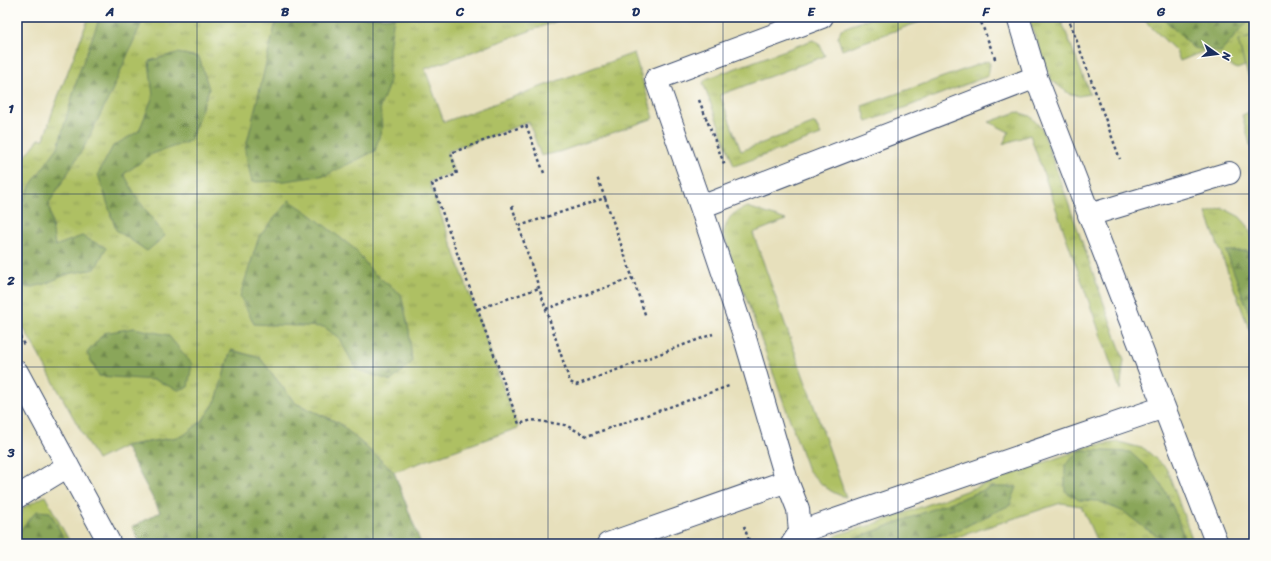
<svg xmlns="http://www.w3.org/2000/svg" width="1271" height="561" font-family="Sriracha,sans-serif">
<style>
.grass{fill:url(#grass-tufts);stroke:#647861}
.forest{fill:url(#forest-firs);stroke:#526a5c}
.green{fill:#aec064;stroke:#647861}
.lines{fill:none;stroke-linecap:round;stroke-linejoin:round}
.minor-casing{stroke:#3a4a6c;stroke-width:24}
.path{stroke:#3a4a6c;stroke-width:2.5;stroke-dasharray:3 3;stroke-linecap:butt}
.minor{stroke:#fff;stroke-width:22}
.grid{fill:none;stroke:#1b2f5e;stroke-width:1;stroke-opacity:0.55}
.neatline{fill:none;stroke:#1b2f5e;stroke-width:1.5}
.grid-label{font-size:13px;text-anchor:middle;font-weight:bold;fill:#1b2f5e}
</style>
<defs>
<pattern id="grass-tufts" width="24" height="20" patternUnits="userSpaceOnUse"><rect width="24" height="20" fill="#aec064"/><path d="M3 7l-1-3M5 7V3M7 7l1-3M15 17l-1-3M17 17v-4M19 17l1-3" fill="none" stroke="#8d9c56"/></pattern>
<pattern id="forest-firs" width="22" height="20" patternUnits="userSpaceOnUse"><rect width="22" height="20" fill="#8aa65a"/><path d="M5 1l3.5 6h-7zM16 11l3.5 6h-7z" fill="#70884e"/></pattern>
</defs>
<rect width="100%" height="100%" fill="#fdfcf7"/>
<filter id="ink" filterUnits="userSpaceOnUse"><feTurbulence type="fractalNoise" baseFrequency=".025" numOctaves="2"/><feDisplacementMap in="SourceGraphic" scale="8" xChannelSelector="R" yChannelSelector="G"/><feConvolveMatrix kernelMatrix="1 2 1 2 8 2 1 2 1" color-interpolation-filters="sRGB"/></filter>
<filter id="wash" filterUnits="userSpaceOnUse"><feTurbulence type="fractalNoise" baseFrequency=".012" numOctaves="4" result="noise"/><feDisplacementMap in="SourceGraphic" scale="16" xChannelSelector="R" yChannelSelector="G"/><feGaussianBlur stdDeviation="0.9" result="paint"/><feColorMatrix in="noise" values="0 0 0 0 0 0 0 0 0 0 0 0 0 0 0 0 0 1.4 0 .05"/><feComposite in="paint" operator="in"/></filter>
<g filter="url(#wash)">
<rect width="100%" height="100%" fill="#e7e0bc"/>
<!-- grass -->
<path class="grass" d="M89,17H568L425,69L444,122L634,53L654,118L559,152L541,156L529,122L447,152L454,172L429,182L518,428L394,472L339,423L295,403L260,358L231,350L216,401L202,421L184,436L125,446L97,460L17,316V160L20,163L39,139H44L53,110Z
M873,17H933L842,50L838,38L841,29Z
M1028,17H1060L1090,94L1079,96L1068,93L1051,80Z
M1141,17H1254V36L1238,41L1245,66L1237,69L1214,56L1209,57L1207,50L1180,61L1176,51Z
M813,40L820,45L825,56L720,95L741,151L815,123L821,135L734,166L703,83L706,79Z
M988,61L990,64L988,76L867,122L862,106Z
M1017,112L1030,116L1042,129L1124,360L1120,390L1030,135L1003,144L1009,132L989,122Z
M748,207L786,220L753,233L846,497C830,494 819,482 808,470L723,234C728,217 731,213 748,207Z
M1223,208L1240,217L1248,226L1254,244V342L1206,213Z
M1119,442L1145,449L1167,469L1194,544H1098L1081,506L1061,503L936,544H824L839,534L871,525L1090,446Z
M45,496L71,544H17V523L24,507Z"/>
<!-- forest -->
<path class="forest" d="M100,17H144L111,93L84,147L49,203L55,246L82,236L106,248L95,269L67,274L45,284L28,288L17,283V214L32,183L58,147L79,73Z
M277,17H394L389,48V84L380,107L382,127L375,151L326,175L285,181L252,182L245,151Z
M1162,17H1254V19L1248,21L1221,52L1193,48Z
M177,53L199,57L209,89L190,141L152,154L124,174L137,198L165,236L147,251L116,230L98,174L113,146L139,131L153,96L149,61Z
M289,200L307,212L356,250L373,273L401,294L409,330L412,362L391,381L356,369L339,338L324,327L254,324L240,296L259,237Z
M1226,251H1248L1254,260V326Z
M134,328L168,335L192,364L188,387L178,390L155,380L99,376L87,353L104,333Z
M231,350L260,358L295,403L339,423L394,472L421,544H141L132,527L160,512L125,446L183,436L202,421L216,401Z
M1081,450L1130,452C1137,459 1146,466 1153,473C1170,494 1178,519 1186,544H1167L1165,540L1146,529L1124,512L1098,501L1079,500L1065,491V465Z
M992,487H1017L1010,505L958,530L910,544H840Z
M37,511L50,512L67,544H17C17,530 28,521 37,511Z"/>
<!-- green -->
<path class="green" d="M1254,36V92L1245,66L1238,41Z
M1254,110V159L1242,115Z"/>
</g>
<g filter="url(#ink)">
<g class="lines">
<!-- minor casing -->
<g class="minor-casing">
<path id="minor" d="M1018,17L1036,77L1217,544
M701,207L1036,77
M1089,215L1229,173
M17,372L110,544
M17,497L68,466
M800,532L1164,407
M608,544L787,481
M792,544L800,532L798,509L787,481L745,338L701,207L656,79L822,17"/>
</g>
<!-- path -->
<path class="path" d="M979,17L996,61
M1068,17L1120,159
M699,100L725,166
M544,173L526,125L451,153L457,174L432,184L519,424L532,420L565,425L587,436L729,386
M605,198L646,317
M512,206L570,382L576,385L713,334
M519,226L605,198L597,177
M478,309L539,288
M546,309L632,278
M17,331L24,345
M744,526L750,544"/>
<!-- minor -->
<use href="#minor" class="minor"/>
</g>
</g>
<!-- grid -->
<path class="grid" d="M197,17V544M373,17V544M548,17V544M723,17V544M898,17V544M1074,17V544M17,194H1254M17,367H1254"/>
<!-- margin -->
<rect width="1271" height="561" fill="none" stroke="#fdfcf7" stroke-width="44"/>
<!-- north arrow -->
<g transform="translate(1217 54) rotate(104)" stroke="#fdfcf7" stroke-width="3" paint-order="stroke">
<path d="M0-3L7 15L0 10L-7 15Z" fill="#1b2f5e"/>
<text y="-6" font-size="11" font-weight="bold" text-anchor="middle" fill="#1b2f5e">N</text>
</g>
<rect x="22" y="22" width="1227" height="517" class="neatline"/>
<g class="grid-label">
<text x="110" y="16">A</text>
<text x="285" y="16">B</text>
<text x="460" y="16">C</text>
<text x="636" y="16">D</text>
<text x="811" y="16">E</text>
<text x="986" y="16">F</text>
<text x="1161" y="16">G</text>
<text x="11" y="113">1</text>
<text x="11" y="285">2</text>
<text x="11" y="457">3</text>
</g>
</svg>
